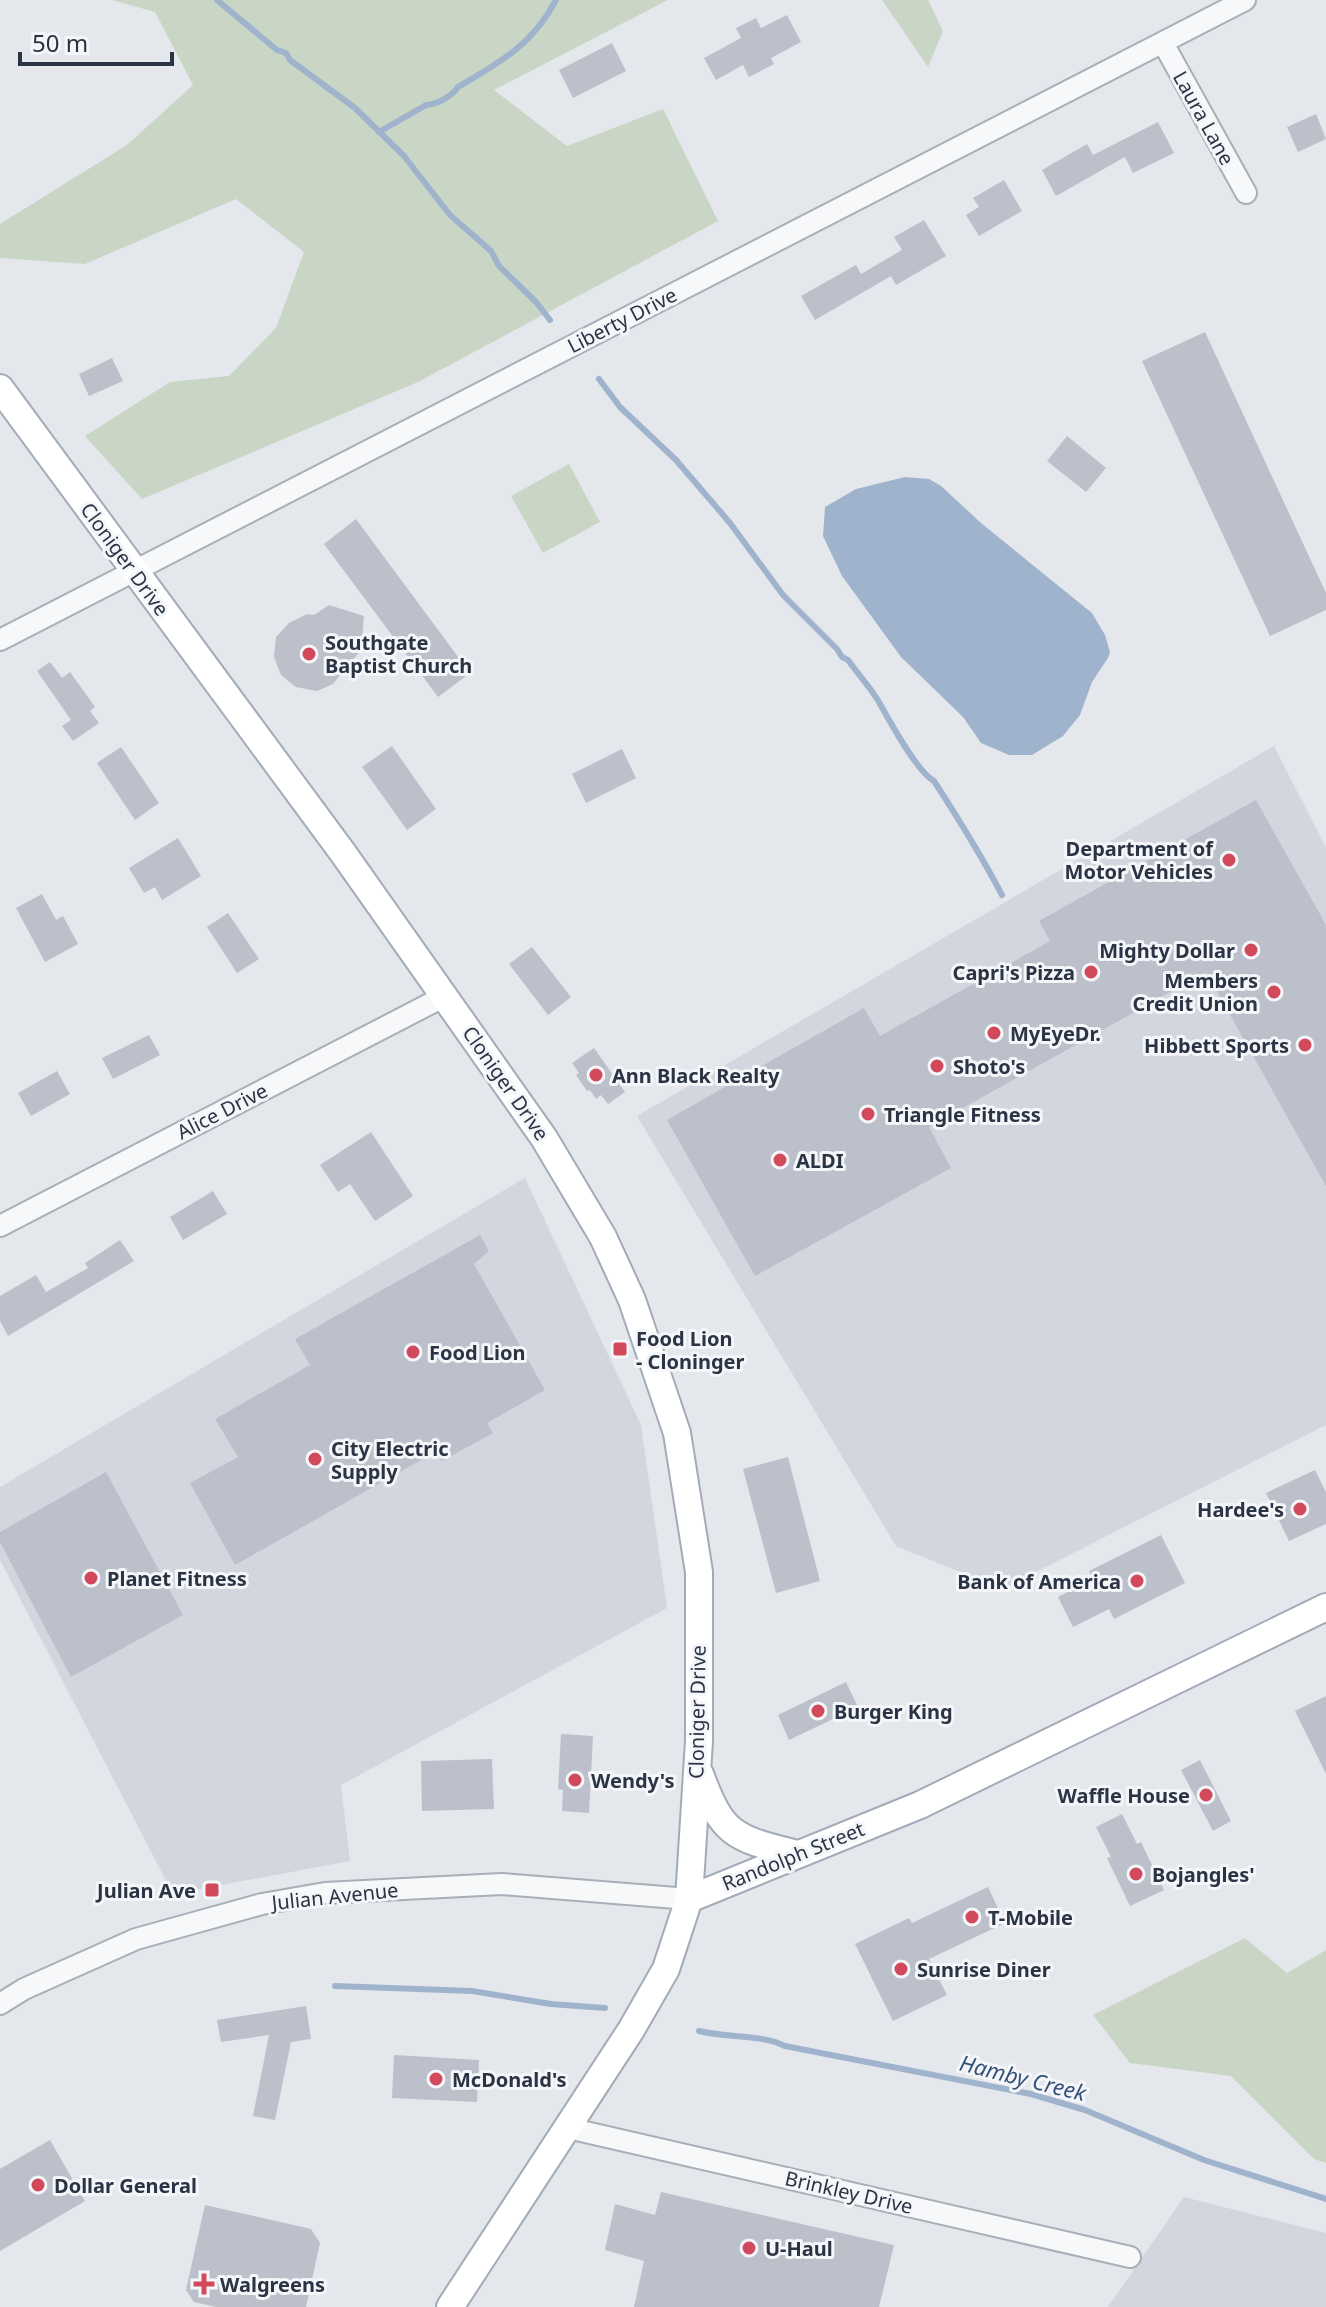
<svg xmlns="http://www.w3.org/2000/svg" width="1326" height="2307" font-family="'Noto Sans',sans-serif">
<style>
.built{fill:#d2d6de}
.green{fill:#c9d6c5}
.water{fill:#9fb4cc}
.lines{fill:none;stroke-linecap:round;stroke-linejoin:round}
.stream{stroke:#9fb4cc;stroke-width:6}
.building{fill:#bbc0ca}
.minor-casing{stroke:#a9aeb7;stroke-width:24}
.major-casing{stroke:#a3abb8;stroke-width:30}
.minor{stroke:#f7f8fa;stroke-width:20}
.major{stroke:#fff;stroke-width:26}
.poi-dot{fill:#d1495b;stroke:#f4f6f9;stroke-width:3}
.labels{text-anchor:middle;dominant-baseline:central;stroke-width:6;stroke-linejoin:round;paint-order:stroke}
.street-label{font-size:20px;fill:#2b3445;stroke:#f4f6f9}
.poi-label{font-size:20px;font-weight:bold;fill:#2b3445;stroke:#f4f6f9;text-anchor:start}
.water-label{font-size:22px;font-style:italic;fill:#34527a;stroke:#f4f6f9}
</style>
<rect width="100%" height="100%" fill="#e4e7ec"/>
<!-- built -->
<path class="built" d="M1274,746L1326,848V1425L1002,1589L896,1546L637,1116Z
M525,1178L641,1425L667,1608L341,1785L350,1861L173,1894L0,1560V1487Z
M1184,2197L1326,2233V2307H1108Z"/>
<!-- green -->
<path class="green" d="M112,0H668L494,90L567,146L663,109L718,221L418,382L142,499L85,436L170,382L229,376L276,328L304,252L236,199L85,264L0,258V224L127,145L193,85L155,12Z
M882,0H928L943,31L928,67Z
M569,464L600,522L543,553L511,496Z
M1245,1938L1287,1973L1326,1950V2163L1314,2159L1231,2076L1130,2063L1093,2015Z"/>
<!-- water -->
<path class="water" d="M905,477L929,479L941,486L981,523L1092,613L1105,635L1110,652L1108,658L1092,682L1080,715L1063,736L1032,755H1009L981,743L963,717L901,657L842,576L823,536L825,507L856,489Z"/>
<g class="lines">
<!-- stream -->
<path class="stream" d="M217,0L277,50L286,53L290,60L355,108L404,156L450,215L491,251L499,266L536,302L550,320
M379,132L426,105C438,104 451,97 458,87C501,62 533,44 556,0
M599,379L620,407L676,460L730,523L783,595L837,649L842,657L848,660C858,674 870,687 879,702C889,720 917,772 934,781C958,818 981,855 1002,895
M335,1986L472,1991L551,2004L605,2008
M699,2031C726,2038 762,2034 785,2046L1031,2094L1085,2110L1204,2160L1326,2199"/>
</g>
<!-- building -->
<path class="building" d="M787,15L801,42L771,58L774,64L749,77L743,65L716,80L704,58L741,38L736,28L756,18L761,28Z
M612,43L626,71L573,98L559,70Z
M1316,114L1326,139L1298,152L1287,127Z
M1158,122L1174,153L1133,173L1125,157L1056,196L1042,170L1087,144L1093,155Z
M1004,180L1022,211L979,236L966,215L979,207L973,198Z
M924,220L946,256L896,285L891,276L815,320L801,296L856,265L861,274L902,250L894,237Z
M1205,332L1326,593V610L1270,636L1142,361Z
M112,358L123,381L89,396L79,374Z
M1067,436L1106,468L1086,492L1047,461Z
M356,519L470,673L438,697L324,544Z
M329,605L364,616L361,650L333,684L317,691L296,687L281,675L274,657L276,637L289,623L307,614L314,615Z
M50,662L62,678L70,672L95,707L90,711L99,723L73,741L62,726L71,720L37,671Z
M392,746L436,809L407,830L362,767Z
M121,747L159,803L135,820L97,763Z
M622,749L636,778L586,803L572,774Z
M1256,800L1326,925V1186L1206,972L929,1127L951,1168L755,1276L667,1120L864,1008L880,1036L1050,941L1039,921Z
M178,838L201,876L162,900L155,887L144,893L129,868Z
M42,894L56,920L63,916L78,944L45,962L16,908Z
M228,913L259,959L237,973L207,927Z
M532,947L571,997L548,1015L509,964Z
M149,1035L160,1055L113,1079L102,1058Z
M594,1048L625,1092L608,1104L601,1095L596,1099L590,1090L587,1091L576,1075L579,1073L572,1063Z
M57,1071L70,1094L31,1116L18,1093Z
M371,1132L413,1196L375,1221L350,1184L338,1192L320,1165Z
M213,1191L227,1214L183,1240L170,1217Z
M480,1235L489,1251L474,1264L545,1390L487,1423L493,1433L442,1461L437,1451L235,1565L190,1483L238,1457L215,1419L310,1365L295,1339Z
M120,1240L134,1261L8,1336L0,1321V1296L36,1275L46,1292L88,1268L85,1263Z
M788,1457L820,1581L776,1593L743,1469Z
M1315,1470L1326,1492V1524L1289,1541L1266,1493Z
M106,1472L183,1615L71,1677L0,1542V1532Z
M1161,1535L1185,1583L1114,1619L1109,1609L1073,1627L1058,1597L1093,1579L1089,1571Z
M846,1682L858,1707L789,1740L778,1715Z
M1326,1696V1774L1295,1711Z
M561,1734L593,1736L589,1813L562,1811L563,1790L558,1789Z
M492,1759L494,1809L422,1811L421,1761Z
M1200,1760L1231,1821L1213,1831L1181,1770Z
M1122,1814L1137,1844L1141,1842L1164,1890L1130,1906L1107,1858L1111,1857L1096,1827Z
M988,1887L1005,1923L929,1959L947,1995L893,2021L855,1944L909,1918L912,1923Z
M306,2006L311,2039L291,2042L275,2120L253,2116L269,2035L221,2042L217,2020Z
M394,2055L479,2060L477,2102L392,2098Z
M50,2140L85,2201L0,2251V2169Z
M661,2192L894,2245L879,2307H634L644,2261L605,2250L615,2204L655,2215Z
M205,2205L311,2229L320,2243L306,2307H216L194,2302L186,2290Z"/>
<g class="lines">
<!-- minor casing -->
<g class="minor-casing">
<path id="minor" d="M1163,43L1246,193
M0,640L1245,0
M0,1226L445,996
M0,2004L24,1989L136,1939L262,1904L325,1893L502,1884L689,1899
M568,2128L1130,2257"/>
</g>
<!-- major casing -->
<g class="major-casing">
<path id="major" d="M0,388L343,853L544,1138L603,1237L632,1300L677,1433L699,1572V1741L689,1899L666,1969L631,2030L450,2307
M700,1774C723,1837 735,1838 797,1854
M689,1899L920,1805L1326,1607"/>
</g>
<!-- minor -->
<use href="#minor" class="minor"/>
<!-- major -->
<use href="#major" class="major"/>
</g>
<!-- markers -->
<g class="poi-dot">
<circle cx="309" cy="654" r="8"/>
<circle cx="1229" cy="860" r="8"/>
<circle cx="1251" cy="950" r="8"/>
<circle cx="1091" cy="972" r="8"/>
<circle cx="1274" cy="992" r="8"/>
<circle cx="994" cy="1033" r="8"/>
<circle cx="1305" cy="1045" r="8"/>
<circle cx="937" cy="1066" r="8"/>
<circle cx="596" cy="1075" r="8"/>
<circle cx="868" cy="1114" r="8"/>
<circle cx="780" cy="1160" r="8"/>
<rect x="612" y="1341" width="16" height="16" rx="4"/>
<circle cx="413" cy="1352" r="8"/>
<circle cx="315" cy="1459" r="8"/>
<circle cx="1300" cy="1509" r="8"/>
<circle cx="91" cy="1578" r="8"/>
<circle cx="1137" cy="1581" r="8"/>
<circle cx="818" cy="1711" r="8"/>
<circle cx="575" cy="1780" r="8"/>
<circle cx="1206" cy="1795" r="8"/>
<circle cx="1136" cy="1874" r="8"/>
<rect x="204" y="1882" width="16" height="16" rx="4"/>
<circle cx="972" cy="1917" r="8"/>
<circle cx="901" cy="1969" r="8"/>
<circle cx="436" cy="2079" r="8"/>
<circle cx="38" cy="2185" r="8"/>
<circle cx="749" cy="2248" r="8"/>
<path d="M200 2272h8v8h8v8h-8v8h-8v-8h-8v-8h8z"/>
</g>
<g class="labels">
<!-- street labels -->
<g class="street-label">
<text transform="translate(1204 118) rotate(61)">Laura Lane</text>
<text transform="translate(622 320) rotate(-27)">Liberty Drive</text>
<text transform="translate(125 559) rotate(54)">Cloniger Drive</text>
<text transform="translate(506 1083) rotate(55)">Cloniger Drive</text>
<text transform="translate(222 1111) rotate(-27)">Alice Drive</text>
<text transform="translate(697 1712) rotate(-89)">Cloniger Drive</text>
<text transform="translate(793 1856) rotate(-22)">Randolph Street</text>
<text transform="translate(335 1896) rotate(-6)">Julian Avenue</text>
<text transform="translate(849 2192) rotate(13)">Brinkley Drive</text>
</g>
<!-- poi labels -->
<g class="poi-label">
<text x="325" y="642">Southgate<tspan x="325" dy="23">Baptist Church</tspan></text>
<text x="1213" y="848" text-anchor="end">Department of<tspan x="1213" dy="23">Motor Vehicles</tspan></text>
<text x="1235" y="950" text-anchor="end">Mighty Dollar</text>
<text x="1075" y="972" text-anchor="end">Capri's Pizza</text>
<text x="1258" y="980" text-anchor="end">Members<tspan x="1258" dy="23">Credit Union</tspan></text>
<text x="1010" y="1033">MyEyeDr.</text>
<text x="1289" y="1045" text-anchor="end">Hibbett Sports</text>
<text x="953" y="1066">Shoto's</text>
<text x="612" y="1075">Ann Black Realty</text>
<text x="884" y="1114">Triangle Fitness</text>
<text x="796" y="1160">ALDI</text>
<text x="636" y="1338">Food Lion<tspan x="636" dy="23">- Cloninger</tspan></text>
<text x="429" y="1352">Food Lion</text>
<text x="331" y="1448">City Electric<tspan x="331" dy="23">Supply</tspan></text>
<text x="1284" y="1509" text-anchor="end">Hardee's</text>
<text x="107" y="1578">Planet Fitness</text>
<text x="1121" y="1581" text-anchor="end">Bank of America</text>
<text x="834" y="1711">Burger King</text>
<text x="591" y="1780">Wendy's</text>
<text x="1190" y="1795" text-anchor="end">Waffle House</text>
<text x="1152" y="1874">Bojangles'</text>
<text x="196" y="1890" text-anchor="end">Julian Ave</text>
<text x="988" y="1917">T-Mobile</text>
<text x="917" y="1969">Sunrise Diner</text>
<text x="452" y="2079">McDonald's</text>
<text x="54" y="2185">Dollar General</text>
<text x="765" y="2248">U-Haul</text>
<text x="220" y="2284">Walgreens</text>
</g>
<!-- water labels -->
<g class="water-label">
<text transform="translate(1023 2077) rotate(14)">Hamby Creek</text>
</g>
</g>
<!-- scale -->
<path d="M20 52v12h152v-12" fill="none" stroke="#2b3445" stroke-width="4"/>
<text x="32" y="52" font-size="24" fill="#2b3445" stroke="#f4f6f9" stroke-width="6" paint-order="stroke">50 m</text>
</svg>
